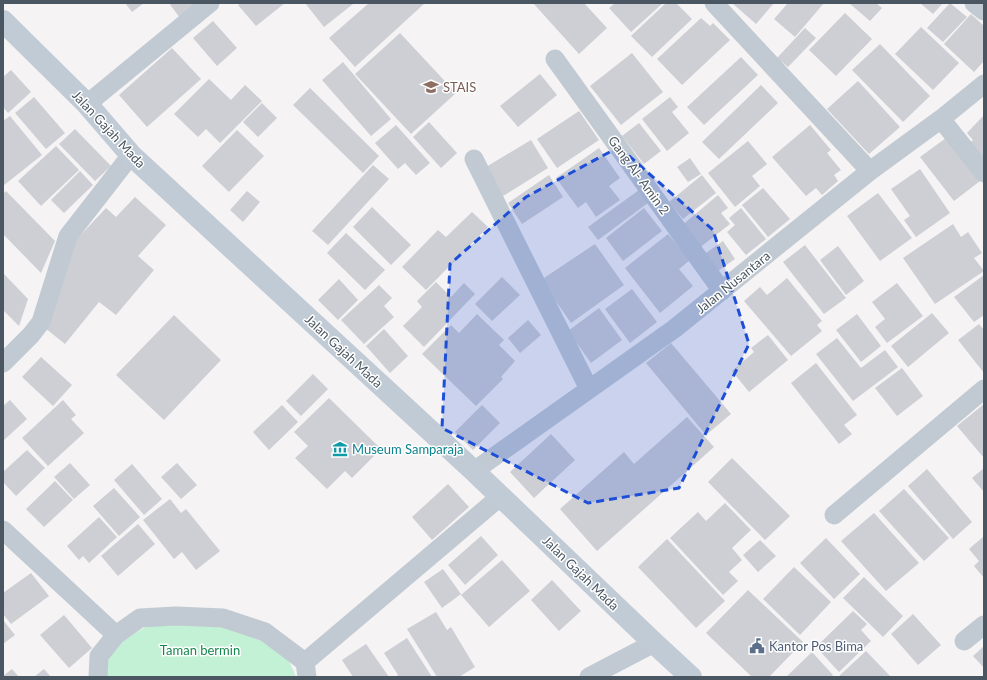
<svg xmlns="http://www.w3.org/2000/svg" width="987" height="680" font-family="Lato,sans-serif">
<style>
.green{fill:#c3f1d5}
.building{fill:#cdcfd5}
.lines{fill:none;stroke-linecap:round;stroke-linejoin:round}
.street{stroke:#c1cad2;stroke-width:19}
.secondary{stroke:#c1cbd6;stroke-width:22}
.marked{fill:#1d4ed8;fill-opacity:0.2;stroke:#1d4ed8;stroke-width:3;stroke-dasharray:8 5;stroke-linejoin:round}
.labels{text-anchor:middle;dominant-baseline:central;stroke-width:3;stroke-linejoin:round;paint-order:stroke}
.education-label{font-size:13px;fill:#785e54;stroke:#fff;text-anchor:start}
.street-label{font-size:13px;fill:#4a5661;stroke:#fff}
.culture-label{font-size:13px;fill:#0d838f;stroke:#fff;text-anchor:start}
.service-label{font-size:13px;fill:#4e5e75;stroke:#fff;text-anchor:start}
.park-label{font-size:13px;fill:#17864f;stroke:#fff}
</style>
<rect width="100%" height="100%" fill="#f5f3f3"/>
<!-- green -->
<path class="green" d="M213,624L269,643L289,661L296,677H104L108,659L124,640L147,626Z"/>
<!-- building -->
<path class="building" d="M125,3H144L132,12Z
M169,3H199L180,18Z
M241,3H285L256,26L238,5Z
M305,3H352L353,4L324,27Z
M369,3H425L355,67L329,38Z
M533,3H584L607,28L579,54Z
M615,3H663L631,32L609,8Z
M666,3H676L692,19L652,57L631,36Z
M732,3H774L756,24Z
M788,3H824L795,37L774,19Z
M849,3H878L877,4L882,8L870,21Z
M920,3H943L933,14Z
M950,3L967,17L943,42L927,28Z
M845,13L872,39L836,76L809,50Z
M971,14L984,26V38L983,40L984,41V61L974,72L944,44Z
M701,18L710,26L713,23L730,40L682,85L657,59Z
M213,21L237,48L217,66L193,38Z
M921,27L959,63L933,90L895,54Z
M805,28L816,38L788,67L777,58Z
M400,33L456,93L411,134L355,74Z
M880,44L930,96L903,122L852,70Z
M172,48L201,79L147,127L119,95Z
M632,53L663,92L621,125L590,86Z
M741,57L758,75L704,125L687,107Z
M343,62L391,119L371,136L322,80Z
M11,70L31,92L8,113L3,107V77Z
M540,74L557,95L518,127L500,106Z
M209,79L231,100L245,85L262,101L220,143L206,129L198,137L174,114Z
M858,81L900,127L869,154L827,109Z
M761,85L778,103L719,159L702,142Z
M310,88L379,156L363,173L293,105Z
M34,97L65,133L46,149L15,113Z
M670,97L678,107L672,112L689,133L667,151L642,119Z
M262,103L277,118L258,137L243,122Z
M579,111L599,140L557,168L537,139Z
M984,115V161L968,145L973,140L967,133Z
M10,116L42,155L3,186V121Z
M429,122L457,153L441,168L413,137Z
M639,123L661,151L644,164L622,136Z
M396,125L430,163L416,175L405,163L398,169L375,143Z
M810,125L831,150L827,153L841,170L834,175L838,181L822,195L816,188L806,196L772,157Z
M75,129L111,166L95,181L59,144Z
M237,130L264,156L229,192L202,166Z
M946,138L980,181L954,201L920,157Z
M531,140L548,168L503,196L486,167Z
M748,141L767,164L752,176L760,186L735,207L708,173Z
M56,146L79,170L41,206L18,181Z
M599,148L620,178L609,186L620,200L596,217L586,202L578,208L556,178Z
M690,158L701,174L688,182L677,167Z
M373,165L389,179L328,245L312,231Z
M920,169L950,213L916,237L904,220L910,216L891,189Z
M80,171L93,185L64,213L51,200Z
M549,175L563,197L522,224L508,203Z
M702,175L716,193L683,219L669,202Z
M763,188L790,219L768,237L742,205Z
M639,190L648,203L598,240L588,227Z
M6,191L55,241L41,273L3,234V194Z
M247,191L260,202L243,222L230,210Z
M878,193L912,238L880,261L847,216Z
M718,195L728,208L721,213L730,224L698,249L680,227Z
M135,197L166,225L138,256L154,270L116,315L99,302L65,344L45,328L75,241L106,208L116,217Z
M372,207L411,245L391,265L353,227Z
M644,208L662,231L623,261L606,238Z
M741,208L766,239L746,255L727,232L735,225L729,218Z
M472,212L488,227L426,290L402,267L438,230L446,237Z
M953,224L961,237L968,232L982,253L974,258L984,271L935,304L903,258Z
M346,233L385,270L365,290L327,253Z
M668,234L690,260L679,269L693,286L660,313L625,268Z
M723,241L735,259L715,273L703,255Z
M595,244L624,285L571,323L541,280Z
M805,245L846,298L824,314L783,262Z
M838,246L864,281L846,295L820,260Z
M3,273L28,299L19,326L3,310Z
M984,275V315L974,322L954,297Z
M502,277L520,295L492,321L475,304Z
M787,278L822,321L817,325L822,331L791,356L744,301L760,287L767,295Z
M339,279L358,300L338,320L318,300Z
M436,282L451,297L464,283L475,294L424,347L403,326L422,307L417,301Z
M897,283L923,316L887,343L875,327L885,319L872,302Z
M379,285L392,298L384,306L394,317L364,344L341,320Z
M632,289L657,322L630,343L605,309Z
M599,308L622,340L591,363L568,331Z
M932,313L949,333L908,367L891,346Z
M477,314L504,340L499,345L515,361L501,377L503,379L476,406L422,354L451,325L459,333Z
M857,314L881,346L861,362L836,330Z
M174,315L221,360L164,420L116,375Z
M528,320L541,335L520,353L508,338Z
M979,324L984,330V373L958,340Z
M384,329L408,356L390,373L366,346Z
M768,335L788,360L749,392L732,371L754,352L751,348Z
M837,338L861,368L885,350L898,367L853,401L816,354Z
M671,343L731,414L706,435L646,363Z
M41,357L72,385L53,406L22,377Z
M816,363L857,415L844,425L852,434L839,444L791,383Z
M902,368L923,396L897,416L875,388Z
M313,374L328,389L301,416L286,401Z
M329,398L381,449L352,478L345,471L327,489L295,458L308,446L294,432Z
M10,400L27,419L3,441V406Z
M63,400L76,415L71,419L84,433L48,466L22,438Z
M984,404V458L957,426Z
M282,405L298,422L269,450L253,432Z
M482,405L500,423L473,450L455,432Z
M687,417L714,447L597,551L560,509L624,452L634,464Z
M551,434L575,460L534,498L510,472Z
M27,450L45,468L16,496L3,482V472Z
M732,458L790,516L765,540L708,482Z
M70,463L90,485L74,499L54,477Z
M177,463L197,485L181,499L161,477Z
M132,464L162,499L144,515L114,480Z
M984,468V492L972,478Z
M927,469L972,522L953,539L908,486Z
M55,481L73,500L44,527L26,509Z
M448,484L469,507L432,540L412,517Z
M114,488L140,517L119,536L93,506Z
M904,489L949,538L924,561L879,511Z
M170,499L181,513L186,509L220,551L196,570L182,552L174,559L143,520Z
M725,503L751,530L732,548L742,560L729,572L738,581L723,595L670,538L698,512L706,521Z
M874,513L919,563L886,591L841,541Z
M99,517L117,537L89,563L83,556L79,560L67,546Z
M138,524L155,544L118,576L101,556Z
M481,536L498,555L465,585L448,565Z
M984,536V578L974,566L979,561L969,549Z
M826,538L860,574L834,599L800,563Z
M667,539L725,601L696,628L638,567Z
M760,540L776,556L758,572L743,555Z
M502,560L530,591L489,627L461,595Z
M794,567L831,602L800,635L763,599Z
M443,569L461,594L442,608L424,582Z
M31,573L49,596L11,624L3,614V593Z
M864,577L903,616L883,637L843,598Z
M552,580L581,611L559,631L531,600Z
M748,590L803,642L769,677H752L706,633Z
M853,611L867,624L861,630L871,641L839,672L816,647Z
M436,612L447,630L451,627L475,667L459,677H437L407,629Z
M913,614L941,645L918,665L891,634Z
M64,615L92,648L69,668L40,635Z
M3,620L15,635L3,644Z
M407,638L432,677H395L398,675L384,653Z
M366,644L389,677H353L342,660Z
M984,646V668L973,656Z
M866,651L891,677H838Z
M812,652L833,675L831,677H786Z
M12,669L19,677H3V676Z
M44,669L51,677H34Z"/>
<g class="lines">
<!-- street -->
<path class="street" d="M714,3L870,171
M974,3L984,11
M555,59L722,291
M87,104L210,3
M941,119L984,173
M474,159L589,389
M3,363L31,335L41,322L68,236L131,155
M474,471L674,329L870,171L941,119L984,84
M834,515L984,389
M3,530L116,635
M964,641L984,625
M305,662L501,496
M98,677L99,656L116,635L140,618L176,616L223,618L265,632L305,662L307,677
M589,677L654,643"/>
<!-- secondary -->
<path class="secondary" d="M3,21L87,104L131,155L474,471L654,643L691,677"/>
</g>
<!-- marked area -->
<path class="marked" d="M619,147L713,230L749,344L679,488L588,503L442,428L450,264L526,197Z"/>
<!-- icons -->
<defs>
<g id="university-bare" transform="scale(1.2)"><path d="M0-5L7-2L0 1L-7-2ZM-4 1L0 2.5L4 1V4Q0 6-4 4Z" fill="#8d6e63" stroke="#fff" stroke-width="2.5" paint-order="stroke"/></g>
<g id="museum-bare" transform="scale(1.2)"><path d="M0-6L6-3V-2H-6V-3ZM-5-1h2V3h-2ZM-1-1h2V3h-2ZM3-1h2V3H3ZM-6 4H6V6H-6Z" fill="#0f9aa8" stroke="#fff" stroke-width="2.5" paint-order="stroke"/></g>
<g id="civic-bare" transform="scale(1.2)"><path d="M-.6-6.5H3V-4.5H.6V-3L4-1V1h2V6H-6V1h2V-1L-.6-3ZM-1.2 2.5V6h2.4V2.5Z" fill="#5c6f8a" stroke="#fff" stroke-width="2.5" paint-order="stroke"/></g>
</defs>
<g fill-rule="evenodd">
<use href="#university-bare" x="431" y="87"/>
<use href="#museum-bare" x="340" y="449"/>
<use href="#civic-bare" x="757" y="646"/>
</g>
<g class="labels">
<!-- education labels -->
<g class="education-label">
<text x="443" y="87">STAIS</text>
</g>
<!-- street labels -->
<g class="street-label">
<text transform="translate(109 129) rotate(47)">Jalan Gajah Mada</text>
<text transform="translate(639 175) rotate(54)">Gang Al- Amin 2</text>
<text transform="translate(733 282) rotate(-39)">Jalan Nusantara</text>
<text transform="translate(344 351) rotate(43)">Jalan Gajah Mada</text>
<text transform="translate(581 573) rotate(44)">Jalan Gajah Mada</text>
</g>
<!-- culture labels -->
<g class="culture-label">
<text x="352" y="449">Museum Samparaja</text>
</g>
<!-- service labels -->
<g class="service-label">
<text x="769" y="646">Kantor Pos Bima</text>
</g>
<!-- park labels -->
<g class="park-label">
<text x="200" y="650">Taman bermin</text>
</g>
</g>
<!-- border -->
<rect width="987" height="680" fill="none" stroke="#4a5661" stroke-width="8"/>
</svg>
